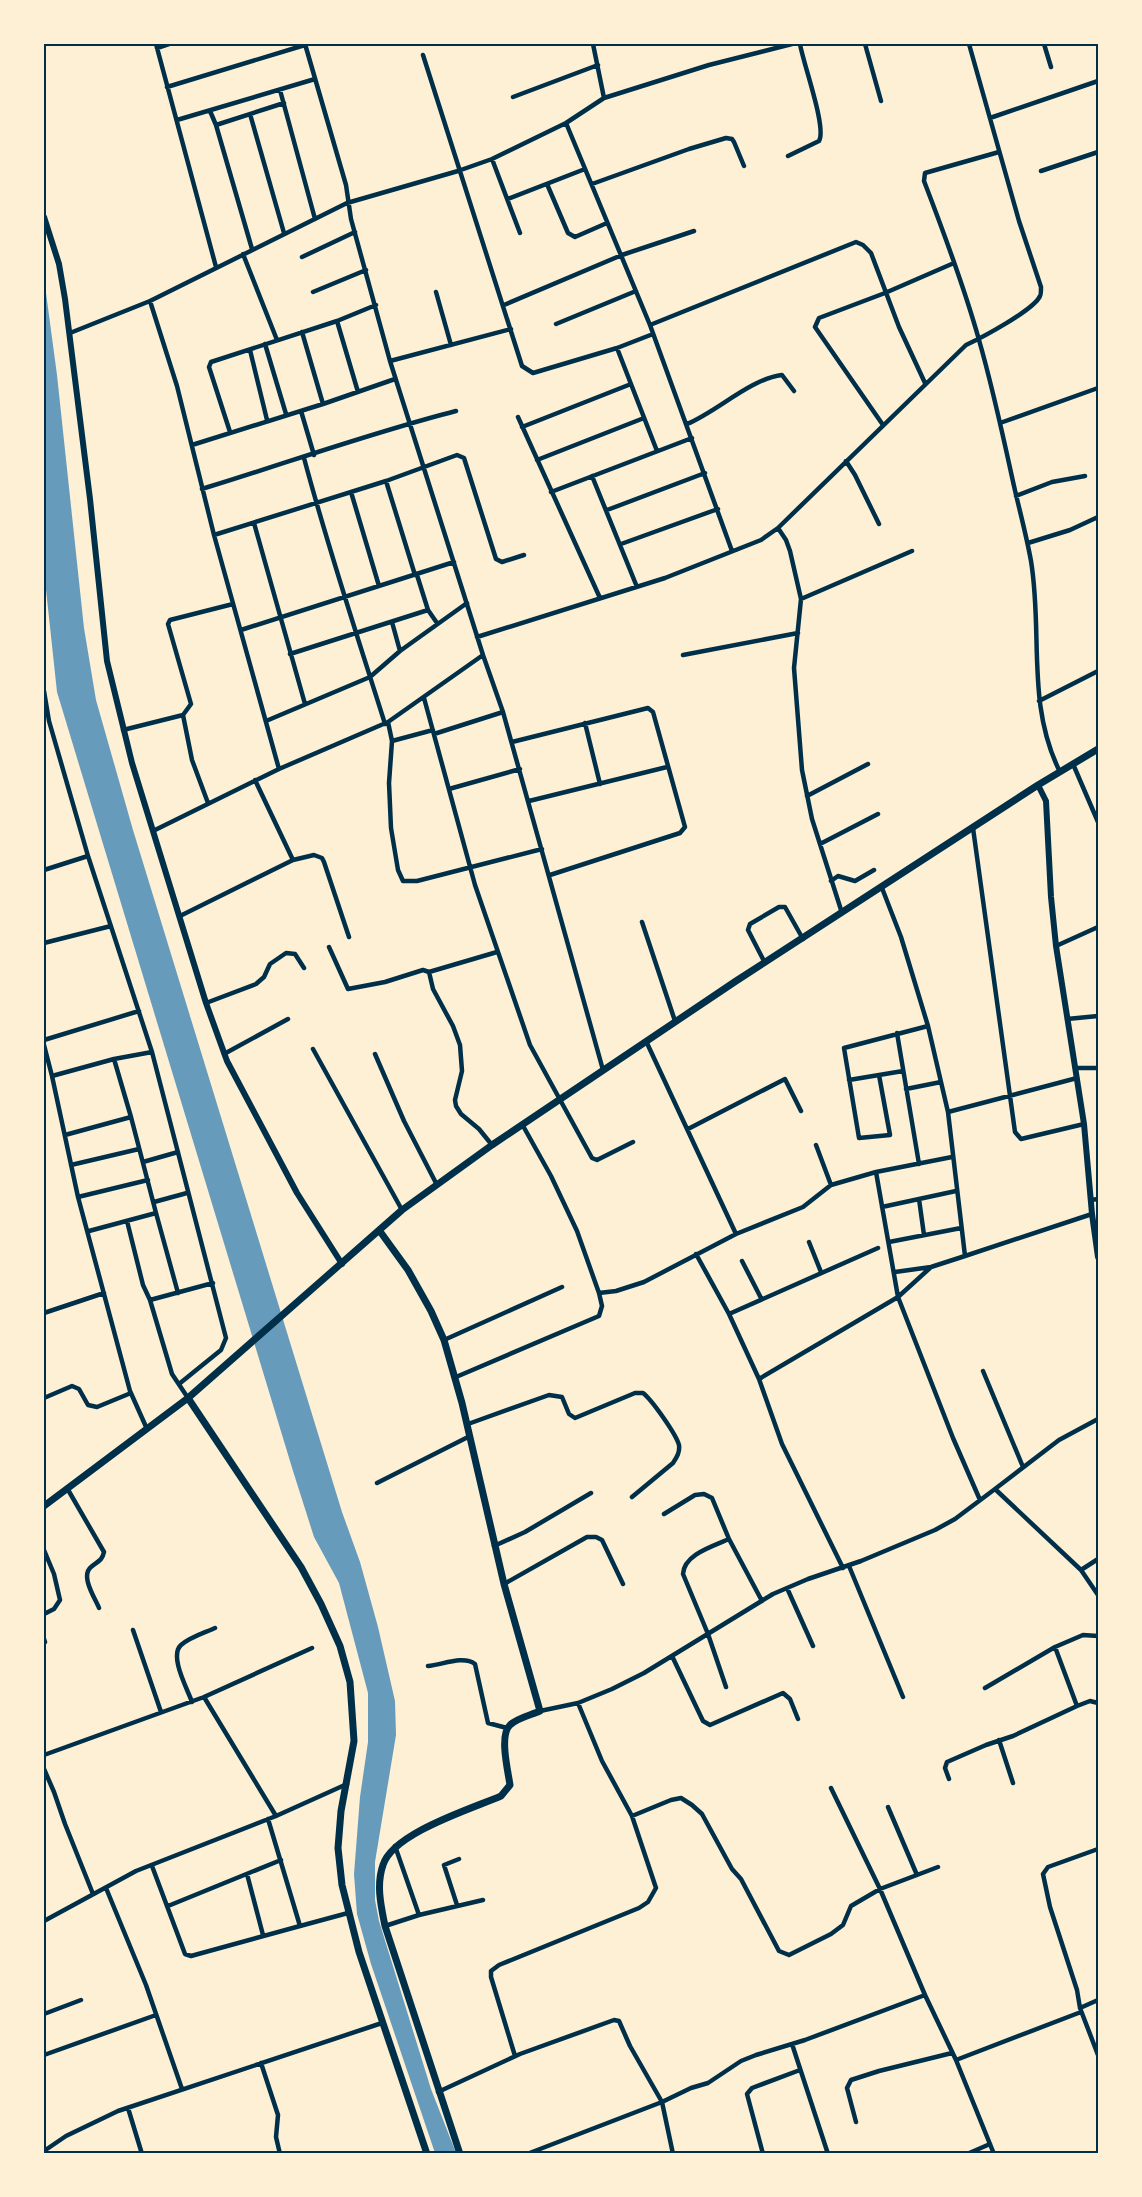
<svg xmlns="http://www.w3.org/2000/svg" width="1142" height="2197" font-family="'Titillium Web',sans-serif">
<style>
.water{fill:#669bbc}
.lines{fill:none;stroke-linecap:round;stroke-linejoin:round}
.minor{stroke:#003049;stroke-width:4.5}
.tertiary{stroke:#003049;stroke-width:6}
.secondary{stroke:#003049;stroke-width:7}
.neatline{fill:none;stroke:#003049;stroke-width:2}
</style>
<rect width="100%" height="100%" fill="#fdf0d5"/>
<!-- water -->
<path class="water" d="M44,278L57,375L84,628L96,700L133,830L342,1512L360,1562L378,1627L395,1701L396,1735L375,1862V1900L379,1921L431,2089L456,2153H435L371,1964L357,1914L354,1874L360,1797L368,1742V1693L339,1583L314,1537L293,1471L57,692L44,571Z"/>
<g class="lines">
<!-- minor -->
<path class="minor" d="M156,44L216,267
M305,44L346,185L351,219L390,361L483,655L503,712L603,1070
M593,44L604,98
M865,44L881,101
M1044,44L1051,67
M157,48L169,44
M423,55L522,366L533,373L617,348L653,334
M167,87L305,45
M280,90L315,219
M513,97L598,65
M210,111L216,125L252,249
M250,114L284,233
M990,118L1098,81
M177,120L315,79
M566,123L650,325L732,551
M216,125L284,103
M999,152L925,173L924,181C944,233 964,286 979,340C992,385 1002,431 1012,477C1018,505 1026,533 1031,561C1043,633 1026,704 1060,772
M788,156L819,141C827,128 803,63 800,44
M492,159L520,233
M1041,171L1098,152
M547,184L568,233L575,237L607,223
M592,184L689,149L726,138L732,139L734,142L744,166
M508,199L585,169
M243,254L277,340
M302,257L355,232
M313,292L366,270
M436,292L451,345
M150,301L177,386L214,535L279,769
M504,305L622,255L694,231
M337,321L376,305
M556,324L636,291
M650,325L856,242L863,245L871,253L899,327L925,383
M302,332L323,404
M70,333L150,301L347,203L458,171L492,159L566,123L604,98L709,65L792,44
M265,344L286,414
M617,348L657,451
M250,350L267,420
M390,361L511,329
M301,411L314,455
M518,417L600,598
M1000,423L1098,388
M687,424C718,411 750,379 782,375L794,391
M883,425L815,327L819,318L885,293L954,263
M522,427L631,384
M230,432L209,367L211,362L337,321L358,392
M192,445L323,404L395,379
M304,458C328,548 357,635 385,724
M537,460L644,418
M846,461L855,475L879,524
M592,476L637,587
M386,481L415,575
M202,489C287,463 370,433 456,411
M351,492L379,586
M551,492L692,438
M1016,496L1052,482L1085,476
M607,510L705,473
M254,523L305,704
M778,528L786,540L790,551L801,599L794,668L802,770L812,819L842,913
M214,535L386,481L457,455L464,458L496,559L502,562L524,555
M1028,543L1070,530L1098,517
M621,544L718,509
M801,599L912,551
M428,610L437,623
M392,622L400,651
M241,630L454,562
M477,637L665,578L761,540L778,528L966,345C981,338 1034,310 1040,296C1041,295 1041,288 1041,287L1019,221L969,44
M290,654L428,610L417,575
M683,655L798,633
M44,691L49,721L88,856L152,1052L226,1338L221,1350L179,1384
M424,698L475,885L530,1045L592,1158L597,1160L633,1142
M1039,701L1098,671
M266,721L370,677L400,651L467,603
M388,722L392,741L389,783L391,828L398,870L403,881H417L542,849
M585,723L600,784
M123,730L183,715
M434,734L503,712
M392,741L433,730
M512,742L648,708L653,712L685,827L680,833L550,875
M1073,764L1098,822
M255,780L293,860
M449,789L520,769
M807,796L868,764
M529,801L667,767
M208,803L192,760L183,715L191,704L168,624L170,620L233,604
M973,828L1015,1132L1021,1139L1084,1124
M153,831L279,769L388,722L483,655
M820,844L878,814
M44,870L88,856
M831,881L838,876L855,881L874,870
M882,888L901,937L928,1026L941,1082L948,1112L965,1256L931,1267L895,1272
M180,916L293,860L314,855L322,858L324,862L349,937
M642,922L675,1021
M44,943L111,926
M1056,946L1098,927
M329,947L348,989L385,982L423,970L429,972
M765,963L748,930L750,924L779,907H785L803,939
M206,1003L256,984L264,977L270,964L286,953L295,954L304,968
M1067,1019L1098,1016
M897,1033L919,1164
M44,1040L139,1011
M646,1041L736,1234
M44,1045L52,1076L78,1197L130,1391L147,1429
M313,1049L402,1210
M224,1054L288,1019
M375,1054L404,1121L437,1185
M114,1059L152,1052
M1075,1068H1098
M903,1071L879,1075L890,1135L859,1138L844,1048L928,1026
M52,1076L114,1059L131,1117L65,1135
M849,1080L879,1075
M906,1089L941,1082
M948,1112L1077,1078
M131,1117L156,1213
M522,1124L551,1176L577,1231L599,1293L616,1291L644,1282L736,1234L803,1207L831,1185L876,1172L898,1297L953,1438L980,1500
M688,1129L785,1079L801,1111
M492,1145L479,1129L461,1114L456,1106L455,1100L462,1071L460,1045L453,1026L433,989L429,972L497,952
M816,1145L831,1185
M143,1162L178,1152
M71,1165L139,1149
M876,1172L952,1157
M78,1197L148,1180
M919,1199L924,1235
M1091,1200L1098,1199
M154,1202L187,1193
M882,1207L956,1191
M127,1221L143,1285L150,1300L172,1374L188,1398
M89,1231L156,1213L178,1293
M809,1242L821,1272
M889,1242L961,1228
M696,1254L729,1314L759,1379
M965,1256L1092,1214
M742,1261L761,1298
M150,1300L213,1283
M44,1313L104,1293
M729,1314L878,1248
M444,1340L562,1287
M983,1371L1023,1467
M456,1377L599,1316L602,1306L599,1293
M44,1398L72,1386L79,1389L88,1405L97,1407L131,1393
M468,1424L549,1395L562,1397L569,1414L575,1418L635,1393H643C652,1400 676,1434 679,1445C680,1452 677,1457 673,1463L632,1497
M377,1483L470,1436
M67,1488L104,1552C102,1561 98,1561 91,1567C80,1576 95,1598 99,1608
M995,1489L1081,1570L1098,1595
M664,1514L695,1495L704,1494L712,1498L729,1539L762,1601
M494,1546L525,1532L591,1493
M44,1550L54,1574L60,1600L54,1609L44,1614
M849,1566L903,1697
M843,1568L782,1444L759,1379L898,1297L930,1268
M1081,1570L1098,1559
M504,1584L587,1537H596L602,1540L623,1584
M787,1588L813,1646
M133,1630L161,1712
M44,1639L45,1642
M672,1656L703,1721L710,1725L783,1693L790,1699L798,1719
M428,1666C442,1665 463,1655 475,1664L488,1723L507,1728
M726,1687L708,1634L683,1574C684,1554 714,1546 729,1539
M985,1688L1055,1647L1083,1635L1098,1636
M204,1697L276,1816
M192,1702C187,1688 169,1656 181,1645C190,1637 204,1633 215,1628
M578,1703L602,1761L632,1816L671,1800L681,1798L692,1805L702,1814L732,1869L741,1879L779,1951L789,1955L831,1934L843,1925L851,1906L880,1889L938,1867
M1077,1706L1090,1701L1098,1703
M540,1711L578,1703L612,1689L644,1673L773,1594L808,1579L861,1561L935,1530L955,1519L995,1489L1059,1440L1098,1419
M999,1740L1013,1783
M44,1755L204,1697L312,1648
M44,1769L54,1792L65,1824L93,1894
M949,1779L945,1768L947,1762L986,1745L1013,1736L1077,1706L1055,1647
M831,1788L880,1889L925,1995
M888,1807L917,1875
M395,1846L419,1915
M1098,1849L1048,1867L1043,1874L1050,1907L1077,1990L1080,2008L1098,2055
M152,1866L185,1954L191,1956L300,1926L268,1819
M247,1874L263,1935
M106,1888L146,1985L182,2089
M457,1905L444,1865L459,1859
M168,1906L281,1860
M44,1921L136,1871L276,1816L347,1784
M300,1926L348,1913
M385,1926L419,1915L483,1900
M1080,2008L1098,2000
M44,2014L81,2000
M792,2044L828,2154
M44,2055L156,2015
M515,2056L491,1977V1971L499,1965L639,1908L648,1902L656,1888L632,1816
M956,2060L994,2154
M261,2063L278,2115L276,2137L280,2154
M438,2092L520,2054L614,2020L619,2021L630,2046L662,2102L527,2154
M128,2108L142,2154
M856,2122L847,2088L851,2080L879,2071L952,2053
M44,2151L66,2136L118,2111L382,2023
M673,2154L662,2102L691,2088L708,2083L741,2061L756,2055L805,2040L925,1995L956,2060L1081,2012
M763,2154L747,2094L752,2088L800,2070
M967,2154L990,2144"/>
<!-- tertiary -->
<path class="tertiary" d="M44,217L59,264L65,299L90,499L107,661L132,763L206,1003L227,1061L297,1193L342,1264
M1038,785L1046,801L1051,897L1056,946L1084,1124L1092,1214L1098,1257"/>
<!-- secondary -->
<path class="secondary" d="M379,1230L408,1270L431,1311L444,1340L462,1403L504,1584L540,1711C531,1715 517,1718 510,1725C499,1735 508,1771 510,1785L501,1796C471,1809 393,1833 383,1865C376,1885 381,1906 385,1926L460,2154
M188,1398L301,1567L321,1604L340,1646L350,1682L354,1741L341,1811L338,1848L342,1885L359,1952L427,2154
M44,1506L188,1398L402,1210L492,1145L736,981L1038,785L1098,749"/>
</g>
<!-- border -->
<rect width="1142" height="2197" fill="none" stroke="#fdf0d5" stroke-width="90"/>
<rect x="45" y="45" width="1052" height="2107" class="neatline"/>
</svg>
